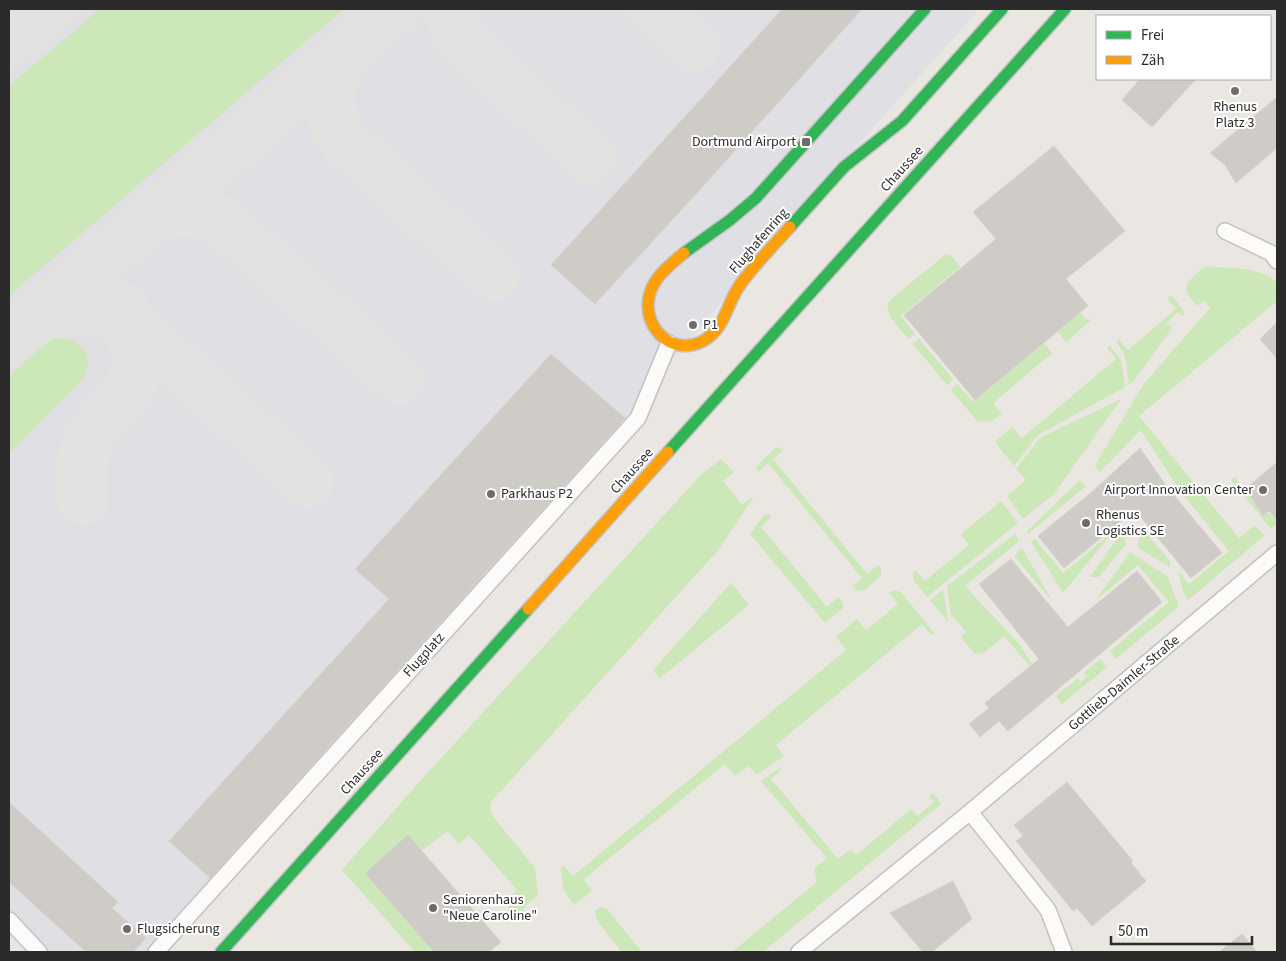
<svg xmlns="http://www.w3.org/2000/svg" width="1286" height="961" font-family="'Source Sans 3',sans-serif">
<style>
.airport{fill:#e0e0e4}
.green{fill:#cce7b8}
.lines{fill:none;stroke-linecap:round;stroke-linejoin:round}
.taxiway{stroke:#e4e2e0;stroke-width:51}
.building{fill:#cfccc8;stroke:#d5d2cd}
.street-casing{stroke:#c3c2c2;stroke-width:18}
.fast-casing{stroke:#c3c2c2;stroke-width:14}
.slow-casing{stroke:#c3c2c2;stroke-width:14}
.street{stroke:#fcfbfa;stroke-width:15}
.fast{stroke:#30b455;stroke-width:11}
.slow{stroke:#ff9f0a;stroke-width:11}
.poi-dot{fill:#6e6c6b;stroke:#fff;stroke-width:2}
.labels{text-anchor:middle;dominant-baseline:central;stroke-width:4;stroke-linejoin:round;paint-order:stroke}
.poi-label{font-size:14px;fill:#2b2b2b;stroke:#fff;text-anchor:start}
.street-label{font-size:14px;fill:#2b2b2b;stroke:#fff}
</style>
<rect width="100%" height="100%" fill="#eae6e1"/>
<!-- airport -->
<path class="airport" d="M9,9H980L844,160L675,356L638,418L398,685L148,952H38L9,921Z"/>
<!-- green -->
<path class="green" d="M100,9H344L9,296V86Z
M946,254L952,256L960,267L901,316L915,334L909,339C900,328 883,316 889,301Z
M1207,266C1229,269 1261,266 1277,283V301L1139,416L1239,538L1255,525L1264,536L1188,600L1183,591L1178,571L1189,584L1229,551L1180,491L1141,430L1099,473L1095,465L1143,385L1210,308L1204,301L1197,306C1187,294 1180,288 1194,276C1198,272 1202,268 1207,266Z
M1170,296H1172L1183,310L1184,315L1182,316L1178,312L1167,322L1172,328L1133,382L1129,385L1125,356L1116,341L1118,339L1128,350L1176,309L1168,299Z
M1080,313L1085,319L1091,320L1066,342L1058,332Z
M63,338C73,339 89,350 88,362C88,368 84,372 84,378L9,454V376L51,339Z
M919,339L953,379L947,385L913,344Z
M1044,343L1052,353L993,403L1002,414L990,422L977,421L951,390L957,384L973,402Z
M1110,346L1121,360L1125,387L1038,435L1014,466L995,442L1012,427L1022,438L1116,359L1107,348Z
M1121,399L1054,494L1023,519L1007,496L1026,480L1016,469L1040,438Z
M776,447L783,450L773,459L867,574L878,565L881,568V575L864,591L856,590L852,586L862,578L768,463L759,471L756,470V467Z
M721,459L734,472L723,481L742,505L754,496L719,549L491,802L490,809L492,815L535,868L538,896C527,903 522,909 519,922L515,920L505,901L517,890L469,835L459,844L448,831L421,851L408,836L365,873L434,952H415L342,870L421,780L700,476Z
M1235,477L1263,516L1267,512L1271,515L1277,510V524L1271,529L1231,480Z
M1079,481L1086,486L1028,534L1027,531Z
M1001,501L1018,523L927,597L913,580V573L916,571L925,581L969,545L961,534Z
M769,514L771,517L761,527L827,607L838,597L843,603V608L825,623L750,534L764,515Z
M1140,526L1170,561V567L1138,548Z
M1113,532L1063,593L1031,542L1035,539L1063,573Z
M1122,532L1126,544L1099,577H1090Z
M1015,534L1019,541L965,586L1019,644L1034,666L1031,668L1004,636L982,654L974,653L961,637L966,632L951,614L947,586Z
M1022,548L1052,601L1014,556Z
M1130,552L1168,577L1179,606L1116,659L1110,651L1169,602L1138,565L1095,601Z
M731,583L749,605L660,678L653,670Z
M893,590L901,592L934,633L931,635L922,624L776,745L784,756L757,775L749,766L735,776L725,764L584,879L592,891L574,905L563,889L561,868L564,866L573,876L846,650L836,637L857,619L866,630L898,604L889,593Z
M943,590L948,622L930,600Z
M1100,659L1107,667L1062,704L1056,696L1078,678L1081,682L1087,677L1084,673Z
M780,768L781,770L771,779L838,859L850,850L855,854L859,853L911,809L917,816L934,802L929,796L931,794H934L941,804L763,952H732L817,882L814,868L827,858L761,781Z
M601,907L607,909L642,952H622L597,921L595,911Z"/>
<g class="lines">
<!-- taxiway -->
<path class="taxiway" d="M449,9L459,39L590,158
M653,9L695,47
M9,43L49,9
M353,46C326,77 321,110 347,144L493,275
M148,220C175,209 194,208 221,220L399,379
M28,323C62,302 95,308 130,322L308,482
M9,339L396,9
M83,500C79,477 81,450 95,430C104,417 116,407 125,395C144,369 135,333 122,307"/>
</g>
<!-- building -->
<path class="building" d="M782,9H862L706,183L595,304L551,265Z
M1140,79H1196L1152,127L1122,100Z
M1277,97V148L1236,183L1225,165L1210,153Z
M1054,146L1125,231L1066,279L1088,306L975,400L904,315L996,239L973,212Z
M1277,322V359L1260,339Z
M551,354L625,418L210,878L169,841L389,599L355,569Z
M1140,448L1167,487L1222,553L1191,578L1135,510L1064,568L1038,536L1093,491Z
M1277,462V519L1269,511L1263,516L1247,491L1250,488L1249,486Z
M1011,559L1068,627L1137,571L1162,602L1008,731L999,721L980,737L969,724L989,708L985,703L1039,659L979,584Z
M1067,782L1133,861L1131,863L1146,881L1092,926L1077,908L1073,911L1016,841L1023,836L1014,825Z
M9,802L118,902L112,908L146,938L133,952H86L9,882Z
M408,835L501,942L489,952H434L365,873Z
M953,881L972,919L932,952H923L890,913Z
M1242,934L1257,952H1219Z"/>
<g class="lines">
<!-- street casing -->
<g class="street-casing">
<path id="street" d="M1225,231L1271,253L1277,261
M970,812L1048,910L1064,952
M9,920L39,952
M156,952L638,418L669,343
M799,952L970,812L1277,553"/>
</g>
<!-- fast casing -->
<g class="fast-casing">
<path id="fast" d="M790,227L844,167L902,121L1002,9
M684,253L730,220L756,198L925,9
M668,452L1065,9
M221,952L528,609"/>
</g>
<!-- slow casing -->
<g class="slow-casing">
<path id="slow" d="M684,253C671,264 655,276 650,293C640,325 671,358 703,341C726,328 726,304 740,285C755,264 773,246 790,227
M528,609L668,452"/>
</g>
<!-- street -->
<use href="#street" class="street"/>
<!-- fast -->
<use href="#fast" class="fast"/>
<!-- slow -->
<use href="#slow" class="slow"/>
</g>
<!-- markers -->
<g class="poi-dot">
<circle cx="1235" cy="91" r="5"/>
<rect x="801" y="137" width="10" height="10" rx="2.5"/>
<circle cx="693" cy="325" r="5"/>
<circle cx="1263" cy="490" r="5"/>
<circle cx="491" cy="494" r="5"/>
<circle cx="1086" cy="523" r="5"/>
<circle cx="433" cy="908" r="5"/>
<circle cx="127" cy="929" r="5"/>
</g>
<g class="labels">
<!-- poi labels -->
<g class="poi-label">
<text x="1235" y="107" text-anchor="middle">Rhenus<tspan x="1235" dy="16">Platz 3</tspan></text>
<text x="796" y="142" text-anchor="end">Dortmund Airport</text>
<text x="703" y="325">P1</text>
<text x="1253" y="490" text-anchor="end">Airport Innovation Center</text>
<text x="501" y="494">Parkhaus P2</text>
<text x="1096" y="515">Rhenus<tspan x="1096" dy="16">Logistics SE</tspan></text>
<text x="443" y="900">Seniorenhaus<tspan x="443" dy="16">"Neue Caroline"</tspan></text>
<text x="137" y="929">Flugsicherung</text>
</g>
<!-- street labels -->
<g class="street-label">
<text transform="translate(902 169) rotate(-48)">Chaussee</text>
<text transform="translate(759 241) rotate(-49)">Flughafenring</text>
<text transform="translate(632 471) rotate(-48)">Chaussee</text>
<text transform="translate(424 655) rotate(-48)">Flugplatz</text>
<text transform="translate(1124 683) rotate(-40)">Gottlieb-Daimler-Straße</text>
<text transform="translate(362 772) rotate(-48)">Chaussee</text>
</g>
</g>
<!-- border -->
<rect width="1286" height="961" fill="none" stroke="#2b2b2b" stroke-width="20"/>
<!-- legend -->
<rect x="1096" y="15" width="175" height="65" fill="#ffffff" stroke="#aaaaaa"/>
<rect x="1106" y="31" width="25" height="8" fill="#30b455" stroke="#aaaaaa"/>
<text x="1141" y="40" font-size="15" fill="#2b2b2b">Frei</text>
<rect x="1106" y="56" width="25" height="8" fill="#ff9f0a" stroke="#aaaaaa"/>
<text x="1141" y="65" font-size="15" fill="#2b2b2b">Zäh</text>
<!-- scale -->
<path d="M1111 936v8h141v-8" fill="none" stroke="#2b2b2b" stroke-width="2.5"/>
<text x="1118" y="936" font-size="15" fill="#2b2b2b" stroke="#ffffff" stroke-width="4" paint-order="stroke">50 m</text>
</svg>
